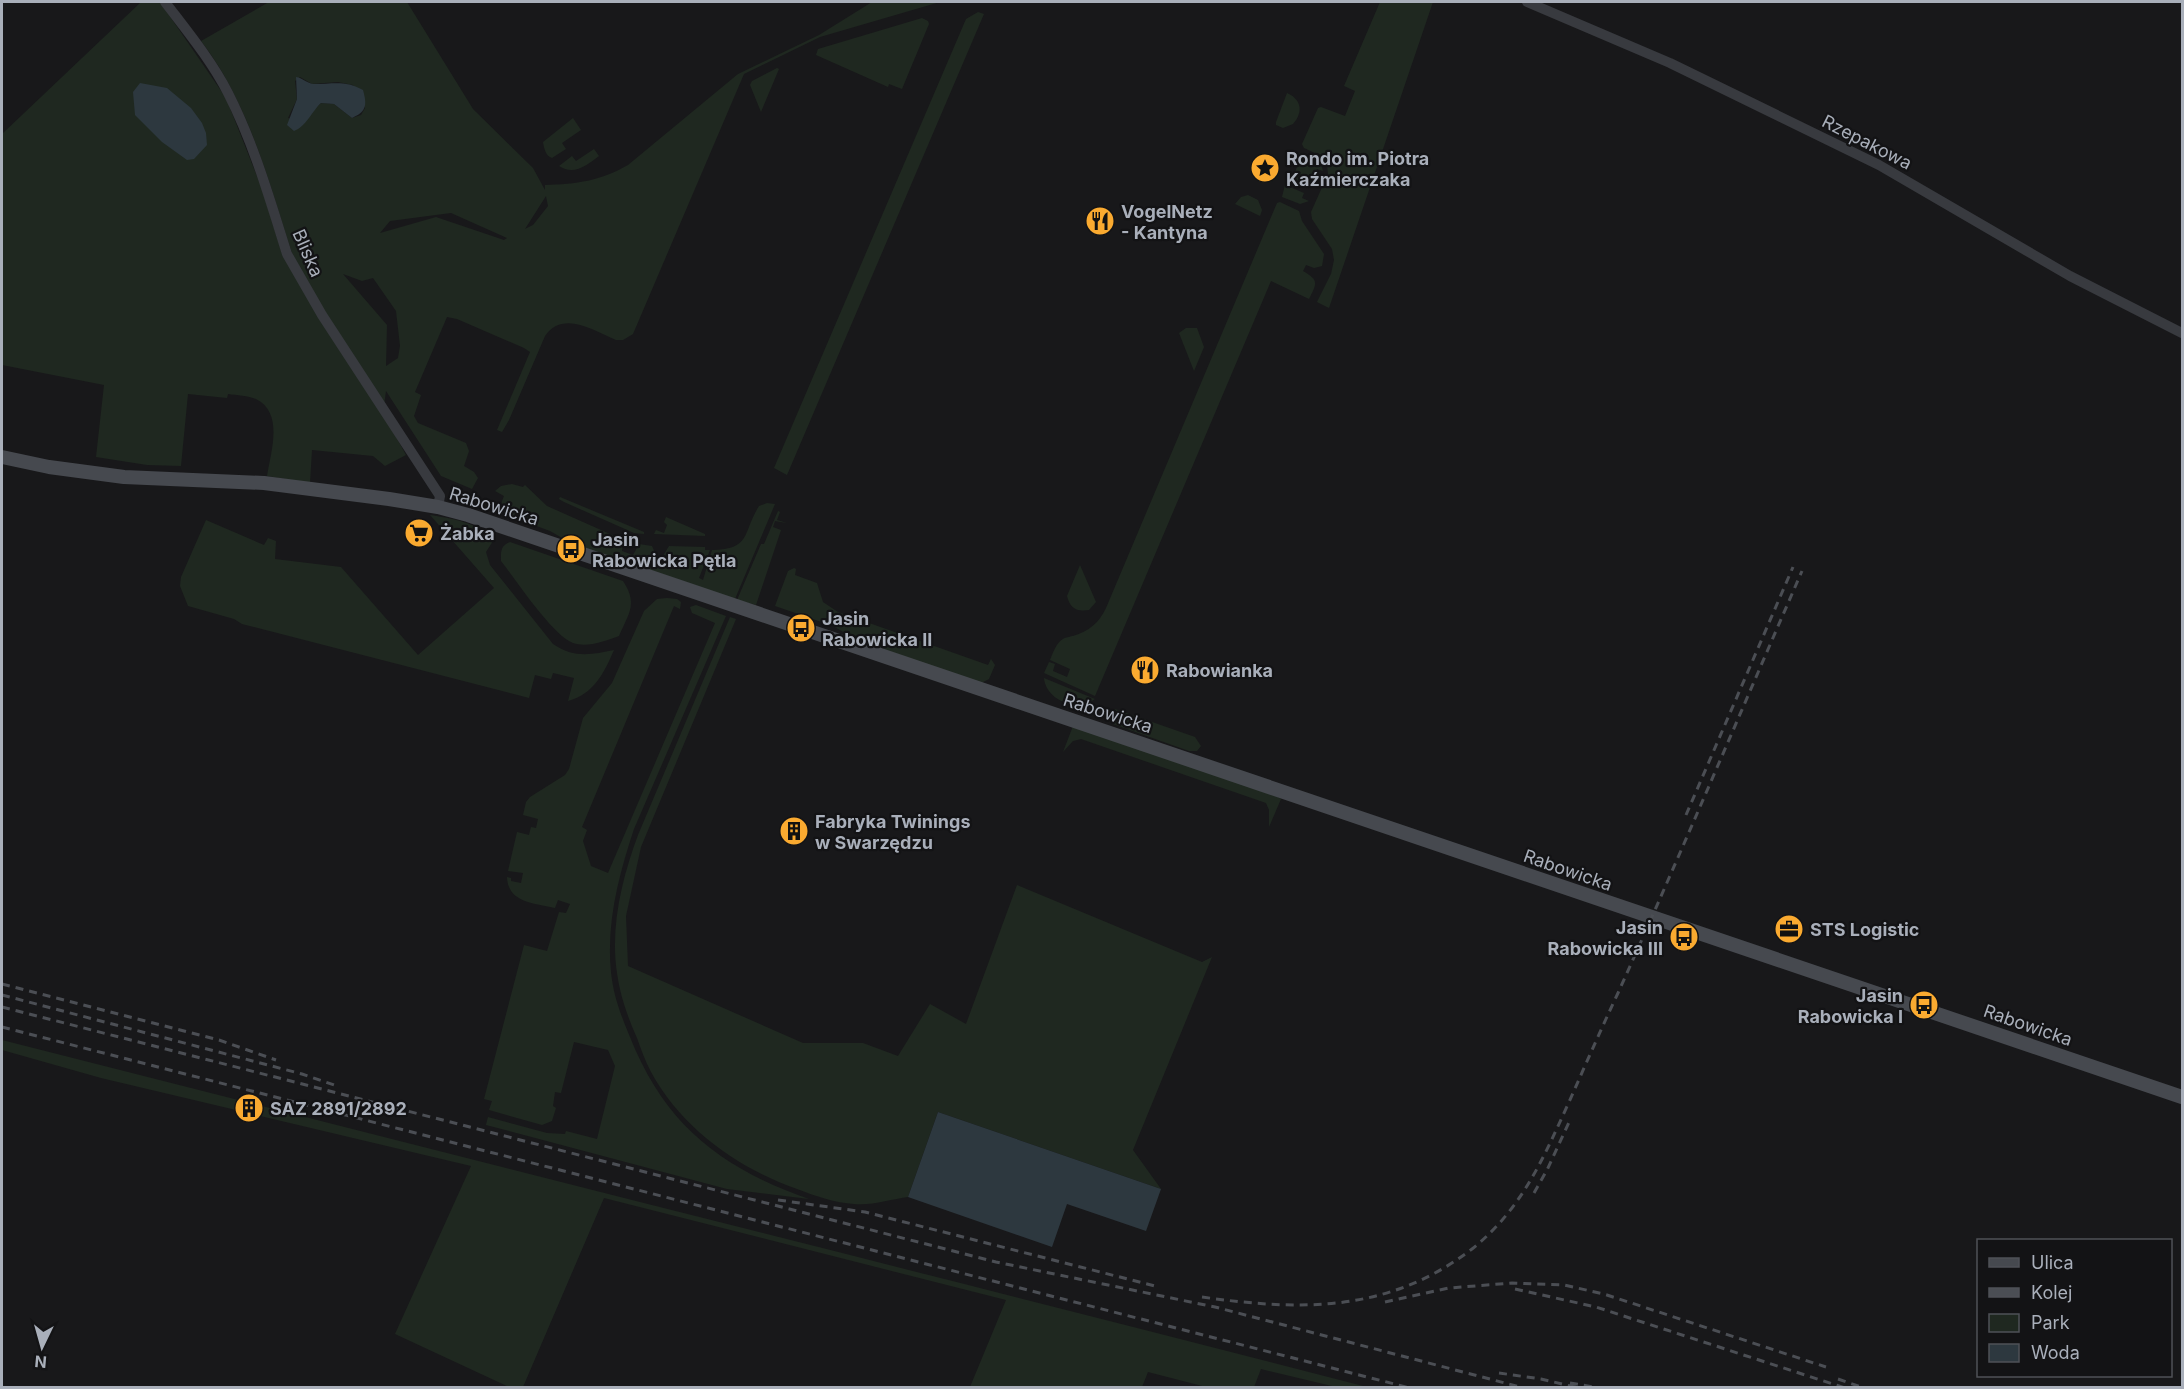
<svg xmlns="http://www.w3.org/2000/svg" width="2184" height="1389" font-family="Inter,sans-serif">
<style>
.green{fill:#1f2820;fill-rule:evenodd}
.water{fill:#2d383f}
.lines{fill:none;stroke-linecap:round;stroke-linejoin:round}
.street{stroke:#383a3f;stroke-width:10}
.secondary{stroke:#46494f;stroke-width:14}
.rail{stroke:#4b4e54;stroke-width:3;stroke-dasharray:8 6;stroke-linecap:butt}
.labels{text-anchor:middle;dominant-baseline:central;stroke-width:4.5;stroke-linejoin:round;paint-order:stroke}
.street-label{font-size:18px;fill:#a9afba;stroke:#131315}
.poi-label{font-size:18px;font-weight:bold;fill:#a9afba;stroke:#131315;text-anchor:start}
</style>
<rect width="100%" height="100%" fill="#18181a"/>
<!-- green -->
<path class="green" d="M141,2H160L226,98L262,189L283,257L293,256C269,183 249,103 201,41L269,2H407L473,109L533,168L545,190V185C577,184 600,181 628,165L738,74L819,35L872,2H940L820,37L744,74L633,334L623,340H616C593,330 563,310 545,336L509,420L502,432L497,430L530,352L524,348L457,319L447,317L415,392L421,395L414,416L418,423L466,443L469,451L464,466L474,472L478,478L472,489L441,476L386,391L383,413L406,455L385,466L373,456L312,450L310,483L267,476C271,451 284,413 256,399C248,396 237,395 228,394L227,398L188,394L181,466L147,465L96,457L104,385L2,365V134ZM300,77L312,84L338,82L353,85L365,108L361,115L352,118L334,104L321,103L314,109L304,123L288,118L297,99L295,81ZM546,196L548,206L533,225L525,229ZM451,213L507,238L504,240L436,217L380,233L390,221ZM343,274L362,281L373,278L396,311L400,346L398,358L386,366L387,325Z
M1380,2H1433L1329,308L1317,302L1331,274L1334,260L1332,249L1312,219L1311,212L1328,174C1328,157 1317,154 1304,148L1302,144L1318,108L1321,107L1345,116L1355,91L1344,86Z
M978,12L984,14L787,475L774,468L966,19Z
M922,18L928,21L929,24L902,89L889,84L888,87L816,55L818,49Z
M777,68L779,69L761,112L750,85L752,81Z
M1287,93C1301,99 1304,112 1293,124L1283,128L1276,125V122Z
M573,118L581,130L562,143L566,149L552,158C546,156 544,149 543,142Z
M594,149L599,156C587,165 574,176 559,166L572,156L576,161Z
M1299,153C1309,155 1321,159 1323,171L1317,169L1315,173L1319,175L1313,187L1307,186L1295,179V172L1299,162L1296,160Z
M1250 168a15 15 0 1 1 30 0a15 15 0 1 1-30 0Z
M1285,185L1304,193L1302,198L1309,201L1300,204L1282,197Z
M1248,195L1258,200L1262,210L1260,216L1235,204L1241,197Z
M1280,202L1299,211L1302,221L1324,254L1322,266L1314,268L1306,265L1303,271C1319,280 1317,283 1309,299L1271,281L1095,696L1044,673L1049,662L1055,664L1053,671L1067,677L1070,669L1050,660C1053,653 1056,643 1063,639C1064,638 1072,636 1073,636C1089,631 1099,623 1106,608L1277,203Z
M1186,328H1197L1204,347L1194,371L1179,333Z
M512,484L523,487L525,485L547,506L619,538L623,542L622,551L633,555L639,544L652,546L656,555L653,564L657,566L669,546L705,547V550H710L699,578L703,580L712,550C752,549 742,533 759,506L767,503L775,504L735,599L571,543L550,531L493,510L488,504L500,506L504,496L495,491L501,486Z
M560,497L644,532V534L634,533L564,502L559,499Z
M778,511L780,512L777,520L787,523L775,521L773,527L781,530L756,605L737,600L761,544H764Z
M430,515C449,518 483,523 493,541L486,552L490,565L553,644C573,658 591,655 614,650C604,673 594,694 568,701L574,678L553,673L551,679L535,675L529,698L242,624L234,619L188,606L180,586L181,577L206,520L264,545L268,538L276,541L275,559L341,567L418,655L494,588Z
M666,517L705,534V536L654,534L656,530L664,533L667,525L664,522Z
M510,542L623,581C638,604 629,613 619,636C605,641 587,648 573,643C553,636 515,579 501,561C501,552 500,546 510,542Z
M1080,565L1096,602L1089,610C1076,612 1070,608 1067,596Z
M794,568L796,569L795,575L817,583L823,602L838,612L988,665L991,659L995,665L989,679L981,683L864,644L833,626L775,606L788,571Z
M667,598L677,599L681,602L680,609L674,606L582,827L587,830L583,841L591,866L608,873L715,623L692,613L690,607L696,605L726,616L634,829C619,874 606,923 611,972C613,994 621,1016 630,1037C665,1125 721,1168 809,1199L727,1189L486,1125L488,1117L547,1133L565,1134L566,1131L597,1139L615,1066L608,1050L574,1042L561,1093L555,1092L553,1106L556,1108L552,1121L542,1125L489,1110L492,1101L484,1099L524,945L547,951L559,912L566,913L570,904L558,900L555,908C534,903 508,903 507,877L511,878V881L521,883L523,873L508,871L517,832L529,835L531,827L536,828L538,819L523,815L526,802L530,797L565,775L569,769L583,718L612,683L644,611L657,599Z
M730,617L736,619L641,847L626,916L628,966L803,1043H863L898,1056L930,1004L966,1024L1017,885L1202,962L1212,957L1133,1150L1161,1189L938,1112L908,1197C892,1199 871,1206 854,1204C836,1203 815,1196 797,1189C738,1168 682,1129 651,1072C645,1061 641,1049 637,1038C628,1018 620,996 617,973C610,927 622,878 638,835Z
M1044,678L1095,699C1078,712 1046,701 1044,678Z
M1115,709L1195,737L1201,746L1197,751H1189L1113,724L1110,718L1112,710Z
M1073,726L1275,795L1281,799L1269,827V810L1266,803L1081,739L1073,741L1063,752Z
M2,1040C457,1156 912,1270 1367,1387H1336L1261,1369L1254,1387H1206L1148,1372L1142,1387H970L1006,1300L604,1198L523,1387H509L395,1334L471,1166L101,1078L2,1050Z"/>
<!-- water -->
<path class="water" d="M296,77C303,78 308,84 314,84C333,84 346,80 363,90C367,104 367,112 352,118L334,104L321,103C312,111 306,127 294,131L287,125L297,99Z
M140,83L167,88L191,108L202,123L206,133L207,145L194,159L187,160L162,142L135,115L133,92Z
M938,1112L1161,1189L1146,1231L1067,1204L1052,1247L908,1197Z"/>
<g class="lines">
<!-- street -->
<path class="street" d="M165,2C187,31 211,60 228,93C254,144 270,200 287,254L322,315L440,496L438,507
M1527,2L1670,63L1879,165L2070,276L2182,333"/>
<!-- secondary -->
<path class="secondary" d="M2,457L49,467L124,477L264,483L389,499L438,507L468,515L2182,1097"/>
<!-- rail -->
<path class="rail" d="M1686,815L1793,567
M2,984L219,1040L276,1060
M2,995L302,1074L337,1086
M2,1007L996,1262L1215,1307L1524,1388
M2,1027L1410,1388
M1534,1193L1547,1170L1571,1118
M778,1200L865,1212L1155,1286
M1515,1289L1596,1307L1845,1388
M1202,1297C1301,1311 1388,1313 1472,1249C1522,1209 1543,1159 1569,1102C1585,1066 1601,1029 1618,993C1681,853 1741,711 1802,571
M1385,1302L1449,1288L1512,1283L1564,1285L1604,1294L1826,1367
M1499,1373L1541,1379L1579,1388
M1838,1379L1864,1388
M1570,1383L1600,1388"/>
</g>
<!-- icons -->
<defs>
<g id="sight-disc" transform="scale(1.5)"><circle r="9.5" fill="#faaa30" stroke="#131315"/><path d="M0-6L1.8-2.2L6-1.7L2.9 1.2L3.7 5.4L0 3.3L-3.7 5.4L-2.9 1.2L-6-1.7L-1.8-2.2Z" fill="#111"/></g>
<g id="restaurant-disc" transform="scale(1.5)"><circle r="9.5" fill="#faaa30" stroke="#131315"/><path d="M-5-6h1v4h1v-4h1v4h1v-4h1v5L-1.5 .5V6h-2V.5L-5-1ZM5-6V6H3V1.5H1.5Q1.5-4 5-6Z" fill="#111"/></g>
<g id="supermarket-disc" transform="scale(1.5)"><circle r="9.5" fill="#faaa30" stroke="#131315"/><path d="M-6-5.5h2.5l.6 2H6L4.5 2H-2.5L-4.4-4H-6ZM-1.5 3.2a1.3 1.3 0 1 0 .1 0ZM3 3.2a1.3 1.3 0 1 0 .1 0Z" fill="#111"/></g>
<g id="bus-disc" transform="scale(1.5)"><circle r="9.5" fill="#faaa30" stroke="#131315"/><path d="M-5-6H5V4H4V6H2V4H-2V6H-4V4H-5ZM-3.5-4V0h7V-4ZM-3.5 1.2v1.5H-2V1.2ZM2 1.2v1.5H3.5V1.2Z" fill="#111"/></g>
<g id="building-disc" transform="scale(1.5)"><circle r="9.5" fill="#faaa30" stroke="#131315"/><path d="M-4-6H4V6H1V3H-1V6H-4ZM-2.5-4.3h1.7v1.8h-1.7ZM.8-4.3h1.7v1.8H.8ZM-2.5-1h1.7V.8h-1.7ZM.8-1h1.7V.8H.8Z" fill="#111"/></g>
<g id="office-disc" transform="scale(1.5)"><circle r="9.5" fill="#faaa30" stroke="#131315"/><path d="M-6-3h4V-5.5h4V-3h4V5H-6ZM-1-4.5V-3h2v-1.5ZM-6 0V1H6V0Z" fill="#111"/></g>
</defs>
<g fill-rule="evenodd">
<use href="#sight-disc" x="1265" y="168"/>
<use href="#restaurant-disc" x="1100" y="221"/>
<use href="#supermarket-disc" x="419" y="533"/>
<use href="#bus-disc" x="571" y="549"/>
<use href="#bus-disc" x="801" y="628"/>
<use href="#restaurant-disc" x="1145" y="670"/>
<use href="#building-disc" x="794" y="831"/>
<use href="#office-disc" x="1789" y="929"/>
<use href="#bus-disc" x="1684" y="937"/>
<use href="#bus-disc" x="1924" y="1005"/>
<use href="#building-disc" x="249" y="1108"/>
</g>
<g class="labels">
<!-- street labels -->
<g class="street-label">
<text transform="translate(1867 142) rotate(27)">Rzepakowa</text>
<text transform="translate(308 253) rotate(66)">Bliska</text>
<text transform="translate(494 506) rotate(17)">Rabowicka</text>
<text transform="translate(1108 713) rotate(18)">Rabowicka</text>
<text transform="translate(1568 870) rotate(19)">Rabowicka</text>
<text transform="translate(2028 1025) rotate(19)">Rabowicka</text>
</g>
<!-- poi labels -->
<g class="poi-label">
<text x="1286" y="158">Rondo im. Piotra<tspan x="1286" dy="21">Kaźmierczaka</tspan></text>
<text x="1121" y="211">VogelNetz<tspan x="1121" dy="21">- Kantyna</tspan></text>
<text x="440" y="533">Żabka</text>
<text x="592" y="539">Jasin<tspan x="592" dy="21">Rabowicka Pętla</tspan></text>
<text x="822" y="618">Jasin<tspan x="822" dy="21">Rabowicka II</tspan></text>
<text x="1166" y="670">Rabowianka</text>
<text x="815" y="821">Fabryka Twinings<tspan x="815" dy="21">w Swarzędzu</tspan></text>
<text x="1663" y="927" text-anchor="end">Jasin<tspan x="1663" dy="21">Rabowicka III</tspan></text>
<text x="1810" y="929">STS Logistic</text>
<text x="1903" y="995" text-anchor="end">Jasin<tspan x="1903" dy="21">Rabowicka I</tspan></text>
<text x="270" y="1108">SAZ 2891/2892</text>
</g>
</g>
<!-- border -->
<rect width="2184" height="1389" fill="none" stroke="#a9afba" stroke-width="6"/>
<!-- legend -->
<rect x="1977" y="1239" width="195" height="138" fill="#131315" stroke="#4f5157" stroke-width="1.5"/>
<rect x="1989" y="1258" width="30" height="9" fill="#46494f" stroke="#4f5157" stroke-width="1.5"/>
<text x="2031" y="1269" font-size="18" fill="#a9afba">Ulica</text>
<rect x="1989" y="1288" width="30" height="9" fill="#4b4e54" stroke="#4f5157" stroke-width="1.5"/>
<text x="2031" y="1299" font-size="18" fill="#a9afba">Kolej</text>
<rect x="1989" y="1314" width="30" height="18" fill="#1f2820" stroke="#4f5157" stroke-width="1.5"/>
<text x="2031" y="1329" font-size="18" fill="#a9afba">Park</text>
<rect x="1989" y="1344" width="30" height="18" fill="#2d383f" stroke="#4f5157" stroke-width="1.5"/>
<text x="2031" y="1359" font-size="18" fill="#a9afba">Woda</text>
<!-- north arrow -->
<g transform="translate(42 1347) rotate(185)" stroke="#131315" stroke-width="4.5" paint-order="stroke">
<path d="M0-4.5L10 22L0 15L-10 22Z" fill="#a9afba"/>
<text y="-9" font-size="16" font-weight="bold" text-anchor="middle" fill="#a9afba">N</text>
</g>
</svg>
